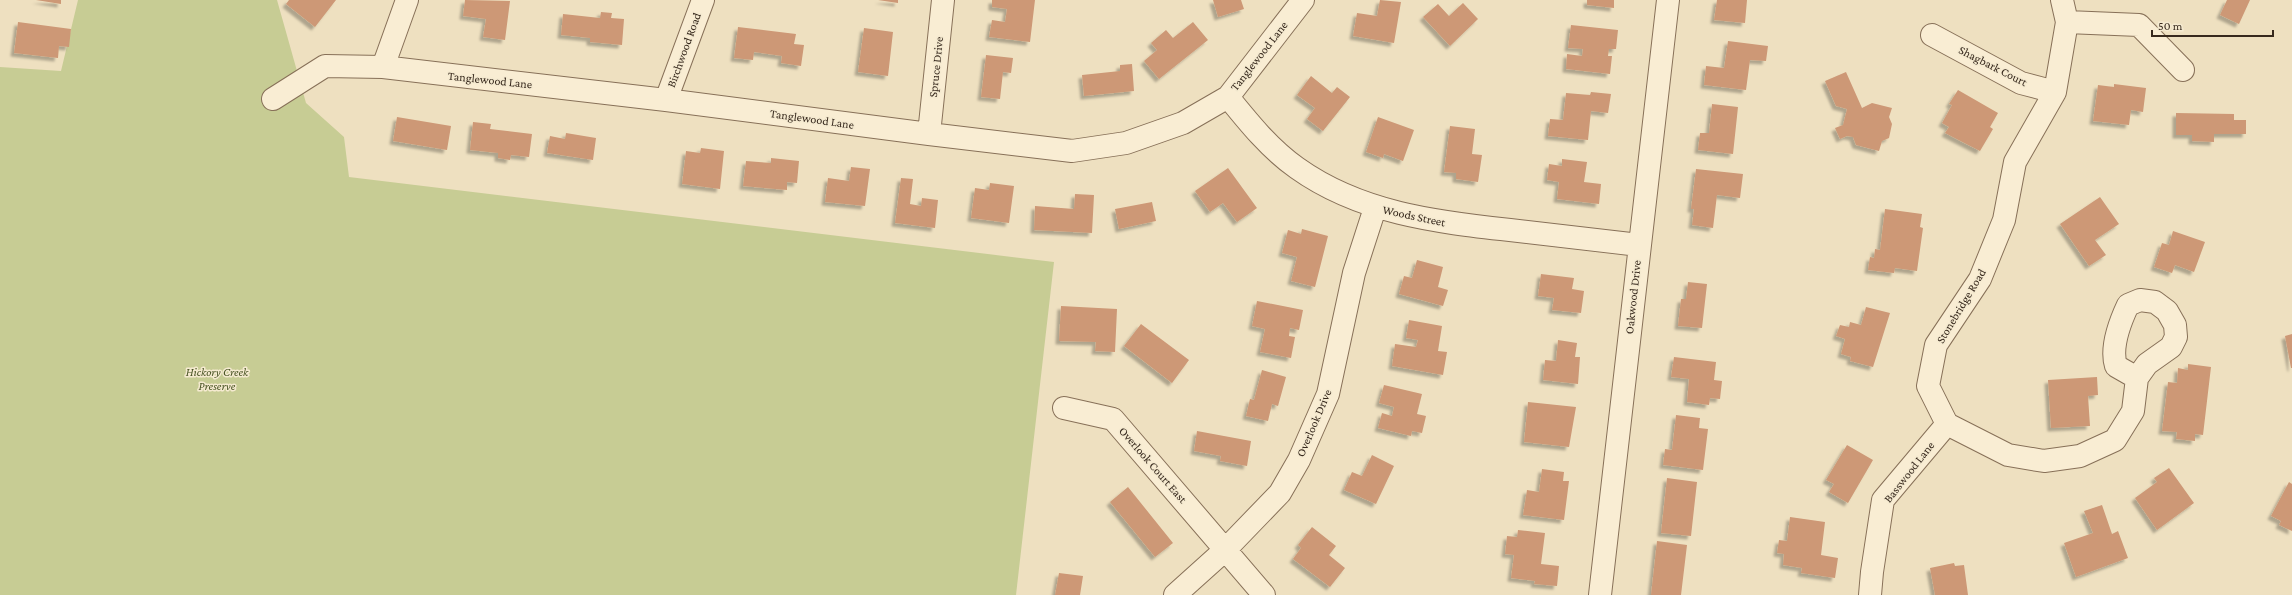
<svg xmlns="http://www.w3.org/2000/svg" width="2292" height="595" font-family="'Crimson Pro',serif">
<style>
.green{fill:#c7cc94}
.building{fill:#cd9876;filter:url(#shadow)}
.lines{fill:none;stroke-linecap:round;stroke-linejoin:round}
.minor-casing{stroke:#877058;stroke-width:24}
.minor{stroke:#f9edd3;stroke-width:22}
.labels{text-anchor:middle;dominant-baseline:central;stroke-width:3;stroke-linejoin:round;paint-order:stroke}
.street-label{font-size:12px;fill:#37291d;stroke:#f5ead0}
.park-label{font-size:12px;font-style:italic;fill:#485323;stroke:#f5ead0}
</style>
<defs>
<filter id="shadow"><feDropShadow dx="-3.5" dy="3.5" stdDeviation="1" flood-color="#0004"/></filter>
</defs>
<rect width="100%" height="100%" fill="#eee0c0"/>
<!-- green -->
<path class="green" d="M78,0H277L306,103L344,137L349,177L1054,262L1016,595H0V67L61,71Z"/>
<!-- building -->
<path class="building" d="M36,0H61V4Z
M289,0H336L315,27L286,4Z
M465,0L510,1L505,40L483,37L486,19L463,16Z
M878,0H898V3Z
M992,0H1035L1030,42L989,37L992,20L1005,22L1007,9L992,7Z
M1213,0H1241L1244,9L1218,17Z
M1380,0L1401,2L1394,43L1353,36L1357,13L1377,16Z
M1587,0H1614V8L1587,5Z
M1717,0H1747L1745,23L1714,20Z
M2227,0H2250L2239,24L2220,15Z
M1463,3L1478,19L1450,46L1423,17L1438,4L1449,16Z
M601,12L612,13L611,18L624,19L622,45L590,42V38L561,35L563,14L600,18Z
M18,22L71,29L69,47L59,46L58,58L14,53Z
M1193,22L1208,40L1159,79L1144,61L1157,50L1151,43L1166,30L1173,38Z
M1571,25L1618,30L1616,49H1609L1608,56H1612L1610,74L1566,69L1567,54L1582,56L1583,49L1568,48Z
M738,27L796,34L794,44L804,45L801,66L781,63L782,56L754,52L753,60L734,58Z
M864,28L893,32L888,76L858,72Z
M1728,41L1768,46L1766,61L1750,60L1746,90L1704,85L1706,66L1724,68Z
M986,55L1013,58L1011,73L1003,72L1000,99L981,97Z
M1132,64L1134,91L1084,96L1082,75L1120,71V65Z
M1846,72L1862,108L1872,103L1892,108L1889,117L1892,124L1889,138L1882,141L1879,151L1856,145L1853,137L1847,136L1840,139L1835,128L1843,125L1847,109L1836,106L1825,81Z
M1311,76L1332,93L1337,87L1350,97L1323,131L1307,119L1315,108L1297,95Z
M2114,84L2146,88L2143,112L2131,110L2129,125L2093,121L2098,85L2114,87Z
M1958,90L1998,113L1990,127L1993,129L1980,151L1945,133L1949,127L1942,123L1952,105L1949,104Z
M1591,92L1611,94L1608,113L1591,111L1588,140L1548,136L1550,119L1563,120L1566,93L1590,95Z
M1712,104L1738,107L1733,154L1698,150L1700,133H1709Z
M2176,113L2234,114V120H2246V134H2214V142L2192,141V135H2176Z
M397,117L451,126L447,150L393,141Z
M1378,117L1414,130L1403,161L1384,154L1383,158L1366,152Z
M473,122L491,124L490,129L532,134L529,157L511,155L510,160L498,158V153L470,150Z
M1450,126L1475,129L1472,154L1482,155L1478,182L1456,179V173L1444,172Z
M566,133L596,138L593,160L547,153L550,136L565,139Z
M701,148L724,151L720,189L682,184L686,151L700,153Z
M771,158L799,161L797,183L787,182V190L743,186L746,161L771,163Z
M1562,159L1587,162L1584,182L1601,184L1599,204L1557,199L1559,182L1547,180L1549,164L1562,166Z
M851,167L870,169L865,206L825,202L828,178L849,181Z
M1228,168L1257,208L1237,222L1223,203L1210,212L1195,191Z
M1696,169L1743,174L1740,198L1717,195L1713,228L1692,225L1694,209H1691Z
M901,178L913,179L910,204L921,206L922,198L938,200L935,228L895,223Z
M990,183L1014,186L1009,223L971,218L975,188L989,190Z
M1075,194L1094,195L1092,233L1034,230L1035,206L1074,209Z
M2100,197L2119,224L2095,240L2106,255L2089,266L2060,224Z
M1152,202L1156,221L1119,229L1115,209Z
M1885,209L1922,214L1920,227L1923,228L1917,271L1895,268L1894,273L1868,270L1870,257L1874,258L1875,249L1880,250Z
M1302,229L1328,236L1315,287L1291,281L1297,257L1282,253L1288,230L1301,234Z
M2173,231L2205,242L2194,272L2175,265L2172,273L2154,267L2162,243L2169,245Z
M1417,260L1443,267L1438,287L1448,290L1443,306L1399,294L1404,276L1412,278Z
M1541,274L1574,278L1572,289L1584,291L1581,313L1552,310L1554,298L1538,296Z
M1688,282L1707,284L1702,328L1678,326L1681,299H1686Z
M1257,301L1303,310L1299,330L1290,328L1289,336L1295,337L1291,358L1260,352L1265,329L1252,326Z
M1061,306L1117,309L1115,352L1095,351L1096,342L1059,341Z
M1866,307L1890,313L1873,367L1850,361L1851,357L1841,354L1845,339L1836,336L1840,325L1849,327L1850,322L1861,325Z
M1409,320L1442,326L1438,351L1447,352L1443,375L1392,366L1395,344L1416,347L1418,340L1406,338Z
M1141,324L1189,360L1172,383L1124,346Z
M2292,334V368H2291L2285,336Z
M1558,340L1577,343L1575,357H1580L1578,384L1543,380L1545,360L1556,361Z
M1674,357L1716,362L1714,380L1722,381L1720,399L1710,398L1709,405L1687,402L1689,379L1671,377Z
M2188,364L2211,367L2203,435L2195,434V441L2176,439L2177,432L2162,431L2168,382L2177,383L2178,368L2188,370Z
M1262,370L1286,377L1278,406L1272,404L1268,421L1246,416L1250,399L1254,400Z
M2097,377L2098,395L2088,396L2090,426L2051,428L2048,380Z
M1384,385L1422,394L1417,414L1426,416L1422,433L1412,431L1411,436L1378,428L1382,413L1392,416L1394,407L1379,403Z
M1528,402L1576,407L1569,447L1524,442Z
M1676,415L1700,418L1699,428L1708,429L1703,470L1663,465L1665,449L1672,450Z
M1197,431L1251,441L1247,466L1220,461L1221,456L1194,451Z
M1847,445L1873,460L1848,503L1829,492L1834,484L1826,480Z
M1372,455L1394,466L1376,504L1344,490L1352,472L1362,476Z
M2169,468L2194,503L2157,530L2135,498L2157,482L2154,478Z
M1542,469L1564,472L1563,481H1569L1564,520L1523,515L1527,490L1539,492Z
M1667,478L1697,482L1691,536L1661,533Z
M2289,482L2292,484V531L2279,525L2281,521L2271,516Z
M1128,487L1173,543L1155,557L1110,502Z
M2102,505L2112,534L2118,531L2128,558L2076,577L2064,543L2093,533L2084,511Z
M1790,517L1825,522L1821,555L1838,558L1835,578L1801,573L1802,568L1783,565L1784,554L1777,553L1779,540L1787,541Z
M1312,527L1336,546L1329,555L1345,568L1330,587L1293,559L1301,548L1298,545Z
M1518,530L1545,533L1541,564L1559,566L1557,586L1534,584L1535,581L1511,578L1514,555L1505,554L1507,536L1517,537Z
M1657,541L1687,545L1681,595H1651Z
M1954,563L1955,566L1964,565L1968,595H1935L1930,568Z
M1059,573L1083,576L1080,595H1055Z"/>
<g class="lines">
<!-- minor casing -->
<g class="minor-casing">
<path id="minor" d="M2062,0L2067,22L2055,92L2015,162L2004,220L1980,279L1936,345L1928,386L1947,424L2008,455L2044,461L2080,456L2115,440L2133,411L2137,378L2147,364L2171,347L2176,337L2175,325L2167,311L2155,302L2140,300L2128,305C2120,322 2110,347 2116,366L2137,378
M2067,22L2139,25L2183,70
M1932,35L2021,83L2055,92
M383,67L407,0
M1228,97C1249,123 1270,149 1297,168C1360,213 1436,222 1510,230C1553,235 1596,240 1639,245
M273,99L325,66L383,67L666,100L929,134L1072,151L1126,143L1183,123L1228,97L1303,0
M666,100L703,0
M929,134L943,0
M1064,408L1113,419L1264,595
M1175,595L1225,550L1280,493L1299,460L1328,394L1354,273L1375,208
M1600,595L1668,0
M1870,595L1872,572L1883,500L1947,424"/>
</g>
<!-- minor -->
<use href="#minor" class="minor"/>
</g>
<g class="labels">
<!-- street labels -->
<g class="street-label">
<text transform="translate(684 50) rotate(-70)">Birchwood Road</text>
<text transform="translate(1259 56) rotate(-52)">Tanglewood Lane</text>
<text transform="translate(1993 66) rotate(27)">Shagbark Court</text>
<text transform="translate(936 67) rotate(-84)">Spruce Drive</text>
<text transform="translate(490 80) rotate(6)">Tanglewood Lane</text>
<text transform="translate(812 119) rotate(8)">Tanglewood Lane</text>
<text transform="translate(1414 216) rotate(12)">Woods Street</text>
<text transform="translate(1633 297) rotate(-84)">Oakwood Drive</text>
<text transform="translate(1961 306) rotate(-59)">Stonebridge Road</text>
<text transform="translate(1314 423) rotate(-67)">Overlook Drive</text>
<text transform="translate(1153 465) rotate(49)">Overlook Court East</text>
<text transform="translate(1909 472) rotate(-52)">Basswood Lane</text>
</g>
<!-- park labels -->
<g class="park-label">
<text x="217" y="372">Hickory Creek<tspan x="217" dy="14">Preserve</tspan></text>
</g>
</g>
<!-- scale -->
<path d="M2152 30v6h121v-6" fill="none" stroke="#37291d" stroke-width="2"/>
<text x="2158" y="30" font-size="12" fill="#37291d" stroke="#f5ead0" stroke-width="3" paint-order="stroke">50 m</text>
</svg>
